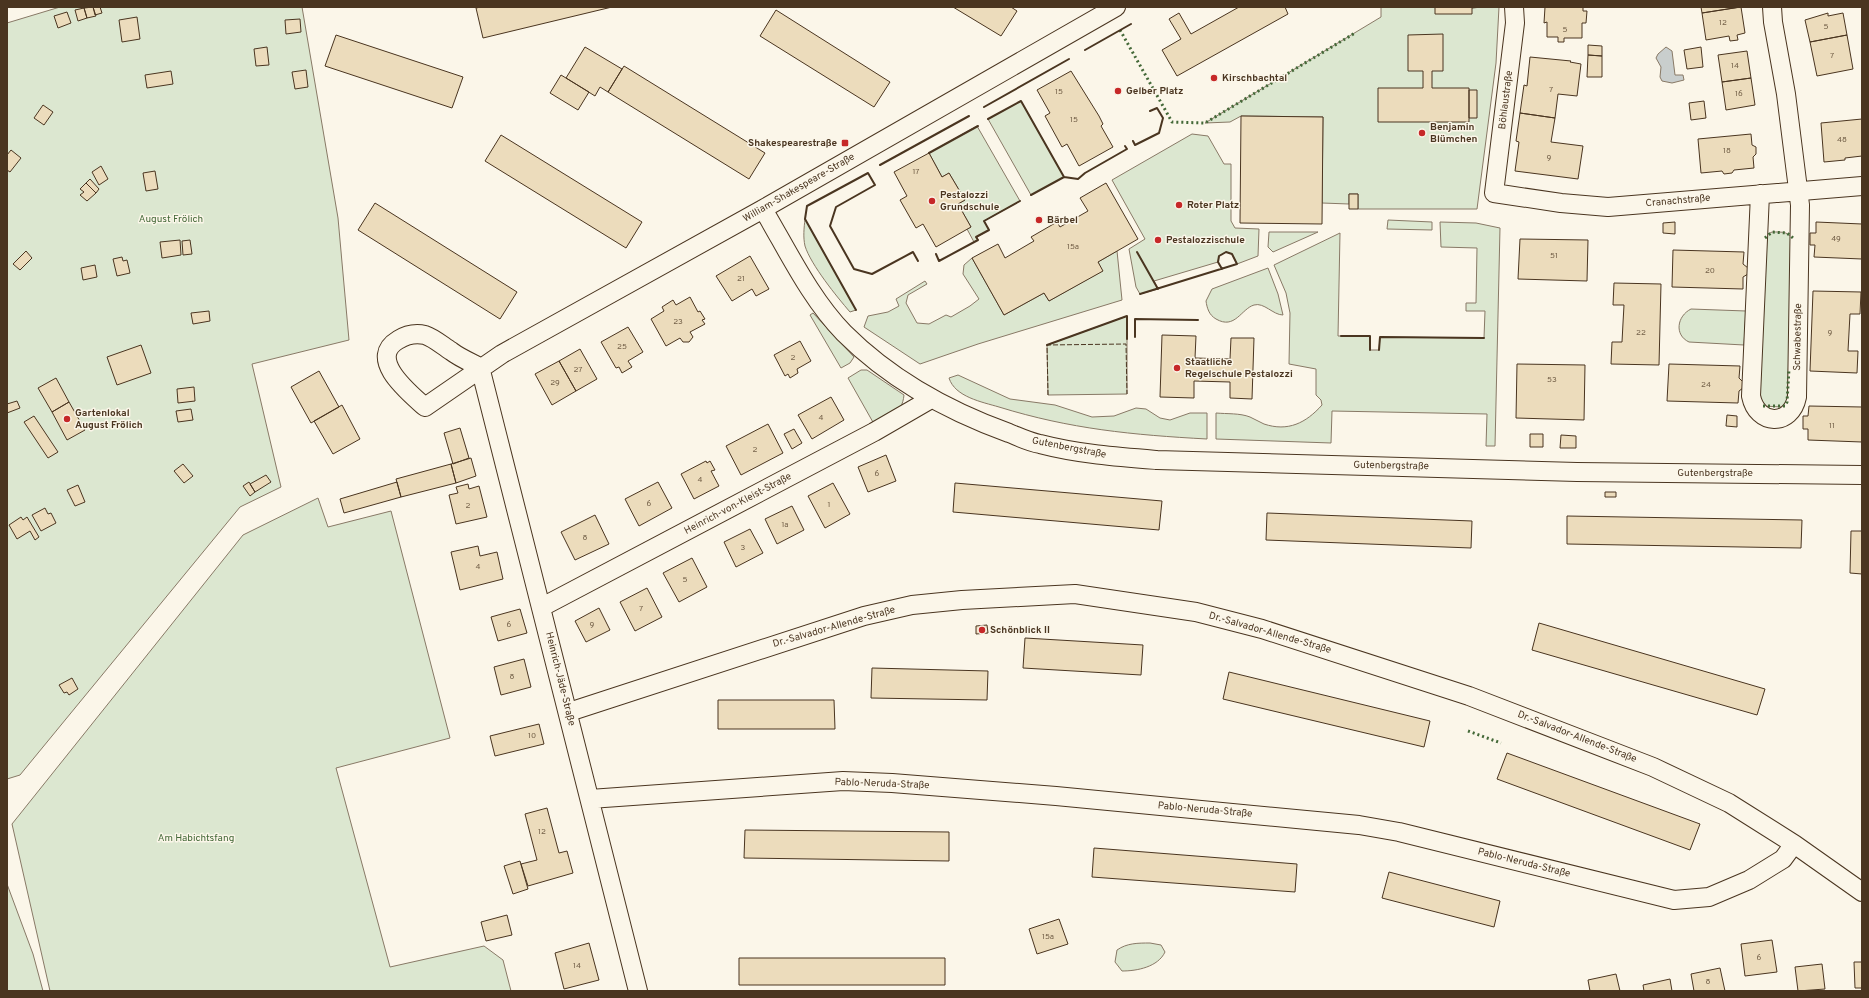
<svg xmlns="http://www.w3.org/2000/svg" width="1869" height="998" font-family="Overpass,sans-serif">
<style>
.green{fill:#dce7d0;stroke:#887966}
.water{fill:#c9cecd;stroke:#887966}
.building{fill:#ecdcbc;stroke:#4a3520}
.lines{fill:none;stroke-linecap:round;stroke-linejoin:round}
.minor-casing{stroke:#4a3520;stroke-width:20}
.minor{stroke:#fbf6e9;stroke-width:18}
.hedge{stroke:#436837;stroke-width:3;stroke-dasharray:2 3;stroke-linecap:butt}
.fence{stroke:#4a3520;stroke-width:1;stroke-dasharray:5 2;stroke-linecap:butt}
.wall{stroke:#4a3520;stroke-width:2}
.poi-dot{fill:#c62828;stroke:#fbf6e9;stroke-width:1.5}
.labels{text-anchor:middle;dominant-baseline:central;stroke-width:3;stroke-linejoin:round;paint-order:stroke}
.number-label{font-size:8px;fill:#725f47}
.poi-label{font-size:10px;font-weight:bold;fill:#4a3520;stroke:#fbf6e9;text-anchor:start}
.street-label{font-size:10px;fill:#4a3520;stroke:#fbf6e9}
.park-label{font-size:10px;fill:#436837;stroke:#fbf6e9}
</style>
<rect width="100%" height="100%" fill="#fbf6e9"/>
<!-- green -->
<path class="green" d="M60,7H302L338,218L349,340L252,364L281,487L240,507L29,764L20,775L7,779V23Z
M1381,7H1499L1496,63L1477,209H1358V194H1349V204L1322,203L1323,117L1241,116L1230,122L1205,123L1381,17Z
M1021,101L1064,177L1031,195L988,119Z
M977,126L1020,201L984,221L989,230L977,237L978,240L974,242L967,229L971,227L958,204L965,200L949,173L942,177L929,153Z
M1192,134L1208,136L1224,164H1231V221L1235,228L1259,229L1258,256L1237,264L1232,254L1226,252L1219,256L1218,262L1154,281L1158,289L1140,294L1136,287L1129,249L1145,239L1112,180Z
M805,219L856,310L850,312C837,297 811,265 805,246C803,237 804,228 805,219Z
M1388,220L1432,222V230L1387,229Z
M1440,222L1476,223L1500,228L1495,446H1486L1487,414L1332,411L1331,443L1216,439V413C1227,414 1240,413 1250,417C1255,419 1259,422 1264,424C1288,432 1306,423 1322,405L1321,400L1316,395V369L1289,364L1290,313L1286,293L1274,265L1340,233L1338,336H1370V350H1379L1380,337L1484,338L1485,311H1466V303H1476L1477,248L1441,247Z
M1269,232H1318L1273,252L1268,247Z
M1772,232C1782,232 1790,231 1794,242L1787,402L1782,407L1762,406L1759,404L1766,235Z
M1117,251L1122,300L978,344L920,364L864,327L868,316L888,312L899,306L896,299L925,281L927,284L908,295L906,303L917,323L929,324L946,315L951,317L970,306L979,299L963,274L964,265L972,258L1004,315L1044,293L1049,301L1102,271L1098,262Z
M1268,268L1278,294L1283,315C1273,315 1264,302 1254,305C1241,309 1235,330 1216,319C1209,315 1207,308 1206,301L1212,289Z
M1691,309L1746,311L1744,345L1689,342C1674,335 1677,316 1691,309Z
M813,313L854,357L850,363L841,368L810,315Z
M1127,316V394L1048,395L1047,345Z
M861,370H867L904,395C902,415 889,416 874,424L848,378Z
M958,375L1010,399L1055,405L1092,417L1114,416L1136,408L1146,409L1160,418L1170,420L1190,413H1207V439C1133,435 1070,429 999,407C982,402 955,397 949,378Z
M318,498L328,527L391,511L450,738L336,768L390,967L484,946L503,960L511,991H50L12,824L243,535Z
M7,884L33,954L43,991H7Z
M1150,943L1161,945L1165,952C1158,967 1137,971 1122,971L1115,962L1117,950C1127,943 1138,943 1150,943Z"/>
<!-- water -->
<path class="water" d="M1666,47L1672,51L1675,75H1683L1684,80L1672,83L1662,81L1660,77L1661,67L1656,58L1658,54Z"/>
<!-- building -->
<path class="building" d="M93,7H100L102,13L95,15Z
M93,7L96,16L87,18L84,8Z
M481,7H612L483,38L476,8Z
M953,7H1011L1017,11L1001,36Z
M1239,7H1285L1288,14L1177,76L1162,50L1181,39L1169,19L1179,13L1191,34Z
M1435,7H1482L1472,8V14H1435Z
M1545,7H1583V11H1587L1586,23H1582V38H1564V42H1558V37H1547V22L1544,23Z
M1701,7H1740L1702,13Z
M1741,7L1745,33L1737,35L1738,40L1730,41L1729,36L1706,40L1702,13Z
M84,8L87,18L78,21L75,10Z
M776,10L890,82L874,107L760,36Z
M67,12L71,23L58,28L54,16Z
M1828,13V16L1843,13L1847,35L1810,42L1805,20Z
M137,17L140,39L122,42L119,20Z
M300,19L301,32L286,34L285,20Z
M1443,34V71H1432V88H1469V122H1378V88H1423V71H1408V35Z
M336,35L463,77L452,108L325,66Z
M1847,35L1853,69L1817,76L1810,42Z
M1588,45L1602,46V56L1588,55Z
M267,47L269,65L256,66L254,49Z
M585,47L622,69L608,92L600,87L595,96L566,78Z
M1701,47L1703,67L1687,69L1684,50Z
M1747,51L1751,78L1722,82L1718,55Z
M1588,55L1602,56V77H1587Z
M1530,57L1571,61L1570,62L1581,64L1577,96L1558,94L1555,118L1520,113L1524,85L1527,86Z
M624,66L765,153L749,179L608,92Z
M306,70L308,87L295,89L292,72Z
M171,71L173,84L147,88L145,75Z
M1071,71L1099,116L1103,124L1101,126L1113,147L1079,166L1067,144L1062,147L1045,116L1050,113L1037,90Z
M561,75L589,92L578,110L550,93Z
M1751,78L1755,105L1726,110L1722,82Z
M1469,90H1477V118H1469Z
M1704,101L1706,118L1691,120L1689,103Z
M43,105L53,112L44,125L34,118Z
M1520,113L1555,118L1551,142L1583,146L1578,179L1515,171L1519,142L1516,141Z
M1241,116L1323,117L1322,224L1240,223Z
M1862,119V156L1845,158V160L1824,162L1821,123Z
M1751,134L1752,145L1756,147V154L1753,157L1754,168L1734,170L1732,173L1724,174L1722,171L1701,173L1698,139Z
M501,135L642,222L626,248L485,161Z
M11,150L21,158L10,172L7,170V155Z
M929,153L942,177L949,173L965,200L958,204L971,227L936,247L923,224L916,228L900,200L907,196L894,172Z
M101,166L108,179L99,185L92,172Z
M155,171L158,189L146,191L143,173Z
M90,179L99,189L96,193L86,183Z
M86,183L96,193L87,201L80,195L84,192L80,189Z
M1106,183L1138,239L1098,262L1103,271L1049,301L1044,293L1004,315L972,258L998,244L1005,258L1034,241L1031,237L1057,222L1060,227L1088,211L1080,198Z
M1349,194H1358V209H1349Z
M375,203L517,292L500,319L358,230Z
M1675,222V234L1663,233V223Z
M1816,222L1862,224V259L1814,257L1815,245H1810V233H1816Z
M1520,239L1588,240L1587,281L1518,279Z
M180,240L181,255L162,258L160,242Z
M190,240L192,254L183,255L182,241Z
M1673,250L1744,252L1743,264L1748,268V274L1743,277V289L1672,287Z
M26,251L32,258L20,270L13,264Z
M750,256L769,289L756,296L752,289L732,301L716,276Z
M122,257L123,261L127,260L130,273L117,276L113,259Z
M95,265L97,277L83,280L81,268Z
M1614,283L1661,284L1659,365L1611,364L1612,342H1622L1623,323L1624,305H1613Z
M1813,291L1861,292L1860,314H1850L1848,351H1858L1857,373L1810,371Z
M690,297L698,312L700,311L705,319L702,320L705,324L690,332L693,337L689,342H683L680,338L666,346L651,319L664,311L662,307L673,300L676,305Z
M209,311L210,321L193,324L191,313Z
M628,327L643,352L628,361L632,367L622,373L619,367L616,368L601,342Z
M1162,335L1196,336L1195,358L1230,359L1231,338H1254L1252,399L1230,398V382L1194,381V398L1160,397Z
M800,341L811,361L797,369L798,373L790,378L788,374L785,376L774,355Z
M141,345L151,373L117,385L107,357Z
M580,349L597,379L576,391L559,361Z
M559,361L576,391L552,405L535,374Z
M1517,364L1585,365L1584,420L1516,418Z
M1669,364L1740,366L1739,378L1743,382V388L1739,391L1738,403L1667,401Z
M319,371L339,407L311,423L291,387Z
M56,378L69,402L52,412L38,388Z
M194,387L195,401L178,403L177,389Z
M831,397L844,420L812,439L798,415Z
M17,401L20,408L7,413V404Z
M69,402L85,430L67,440L52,412Z
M342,405L360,439L333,454L314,421Z
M1809,406L1862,407V442L1808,440V429H1803V416H1808Z
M191,409L193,420L178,422L176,411Z
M1727,415L1737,416V427L1726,426Z
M34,416L58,452L48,458L24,422Z
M768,424L783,453L741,475L726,446Z
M460,428L469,458L453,464L444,433Z
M794,429L802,443L792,449L784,434Z
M1530,434H1543V447H1530Z
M1561,435L1576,436V448H1560Z
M886,455L896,481L868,492L858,467Z
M471,458L476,476L456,483L451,464Z
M706,461L707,463L710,461L715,470L711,471L719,486L694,499L681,474Z
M183,464L193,476L184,483L174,471Z
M451,464L456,483L401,497L396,479Z
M266,475L271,482L255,492L250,484Z
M249,482L255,492L250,496L243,486Z
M397,482L401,497L344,513L340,499Z
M658,482L672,508L639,526L625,499Z
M833,483L850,514L825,528L808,496Z
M955,483L1162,501L1159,530L953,512Z
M468,484L469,489L479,486L487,517L456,524L449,495L458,493L456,487Z
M78,485L85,502L75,506L67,490Z
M1605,492H1616V497H1605Z
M792,506L804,530L777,544L765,519Z
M45,508L48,514L51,513L56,523L41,531L32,515Z
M1267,513L1472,521L1471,548L1266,540Z
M595,515L609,544L575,560L561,532Z
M1567,516L1802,520L1801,548L1567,544Z
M21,517L23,520L27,517L39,537L35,540L30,531L17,539L9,525Z
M750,529L763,553L736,567L724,542Z
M1851,531H1862V574L1850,573Z
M478,546L480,556L497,552L503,579L460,590L451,552Z
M692,558L707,587L679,602L663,573Z
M647,588L662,617L635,631L620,602Z
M599,608L610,630L586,642L575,621Z
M520,609L527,633L498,641L491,617Z
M1539,623L1765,689L1757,715L1532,650Z
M987,625L988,633L976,634V626Z
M1025,638L1143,645L1141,675L1023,668Z
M524,659L531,687L501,695L494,667Z
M872,668L988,671L987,700L871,698Z
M1229,672L1430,721L1424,747L1223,699Z
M72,678L78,689L69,695L67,692L64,693L59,685Z
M718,700H834L835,729H718Z
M539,724L544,744L495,756L490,736Z
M1507,753L1700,824L1690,850L1497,779Z
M547,808L559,853L567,851L573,873L528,886L521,864L537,860L525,814Z
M745,830L949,832V861L744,858Z
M1094,848L1297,864L1295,892L1092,877Z
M520,861L528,889L513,894L504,866Z
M1389,872L1500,901L1494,927L1382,898Z
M507,915L512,935L486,941L481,922Z
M1059,919L1068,944L1037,954L1029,929Z
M1772,940L1777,972L1745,976L1741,944Z
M589,943L599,980L564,989L555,953Z
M739,958H945V985H739Z
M1854,962H1862V988H1855Z
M1822,964L1825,989L1798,991L1795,967Z
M1720,968L1725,991H1694L1691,974Z
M1616,974L1620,991H1590L1588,980Z
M1670,979L1672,991H1644L1643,985Z"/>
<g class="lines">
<!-- minor casing -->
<g class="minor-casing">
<path id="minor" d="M1514,7L1515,23L1494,193L1561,203L1608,207L1862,186
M1760,194L1751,396C1757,426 1791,427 1797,397L1800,205L1786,94L1773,22L1772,7
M763,209C788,251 810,298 844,333C890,379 948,411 1009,433C1019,437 1029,442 1040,444C1078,454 1118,457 1157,460L1577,472L1862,475
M480,367C470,362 460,358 451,351C443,346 434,338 425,335C416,333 406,335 398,340C366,359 411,394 425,407L502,354L763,209L1116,7
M480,367L638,991
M542,607L874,432L931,399
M569,712L864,616L912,605L962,600L1075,594L1196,612L1262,629L1469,696L1653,767L1729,803L1794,844L1862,892
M590,799L843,781L892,783L1056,796L1359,825L1399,832L1674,900L1709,897L1749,880L1783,859L1794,844"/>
</g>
<!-- minor -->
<use href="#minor" class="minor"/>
<!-- hedge -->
<path class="hedge" d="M1120,30L1172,122L1205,123L1355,33
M1765,238L1772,232L1787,233L1793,238
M1763,406H1785L1787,402L1789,369
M1468,731L1501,743"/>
<!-- fence -->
<path class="fence" d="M1048,395L1047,345L1126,344L1127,394"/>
<!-- wall -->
<path class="wall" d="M1085,50L1131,24
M984,107L1069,59
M988,119L1021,101L1064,177
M1133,141L1135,145L1159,133L1163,118L1157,108L1150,111
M929,153L978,126
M880,165L969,116
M1031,195L1064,177L1078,179L1085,173L1127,149L1125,146
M1137,252L1158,289
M936,254L939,261L978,240L976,237L989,230L984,221L1020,201
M1140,294L1237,264L1232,254L1226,252L1219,256L1218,262L1222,269
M856,310L805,219L807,206L868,173L875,185L836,207L830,226L854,269L872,274L913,252L918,261
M1341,336H1370V350
M1135,337V319L1198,320
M1047,345L1127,316V339
M1379,350L1380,337L1484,338"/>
</g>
<!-- markers -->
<g class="poi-dot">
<circle cx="1214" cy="78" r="4"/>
<circle cx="1118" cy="91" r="4"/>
<circle cx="1422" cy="133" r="4"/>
<rect x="841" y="139" width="8" height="8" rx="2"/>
<circle cx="932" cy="201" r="4"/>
<circle cx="1179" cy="205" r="4"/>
<circle cx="1039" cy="220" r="4"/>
<circle cx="1158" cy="240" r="4"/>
<circle cx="1177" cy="368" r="4"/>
<circle cx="67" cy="419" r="4"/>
<circle cx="982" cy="630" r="4"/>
</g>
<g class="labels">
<!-- number labels -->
<g class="number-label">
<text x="1723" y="23">12</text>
<text x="1826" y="27">5</text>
<text x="1565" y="30">5</text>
<text x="1832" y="56">7</text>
<text x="1735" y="66">14</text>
<text x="1551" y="90">7</text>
<text x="1059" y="92">15</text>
<text x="1739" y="94">16</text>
<text x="1074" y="120">15</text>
<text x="1842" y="140">48</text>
<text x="1727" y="151">18</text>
<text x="1549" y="158">9</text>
<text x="916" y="172">17</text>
<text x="1836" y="239">49</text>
<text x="1073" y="247">15a</text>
<text x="1554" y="256">51</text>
<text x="1710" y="271">20</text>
<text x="741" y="279">21</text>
<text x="678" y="322">23</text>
<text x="1641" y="333">22</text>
<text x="1830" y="333">9</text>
<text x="622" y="347">25</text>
<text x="793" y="358">2</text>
<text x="578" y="370">27</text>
<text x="1552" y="380">53</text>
<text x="555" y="383">29</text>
<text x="1706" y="385">24</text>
<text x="821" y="418">4</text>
<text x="1832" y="426">11</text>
<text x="755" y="450">2</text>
<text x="877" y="474">6</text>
<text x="700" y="480">4</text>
<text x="649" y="504">6</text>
<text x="829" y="505">1</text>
<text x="468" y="506">2</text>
<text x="785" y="525">1a</text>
<text x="585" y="538">8</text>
<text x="743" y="548">3</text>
<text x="478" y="567">4</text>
<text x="685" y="580">5</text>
<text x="641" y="609">7</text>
<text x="509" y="625">6</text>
<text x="592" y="625">9</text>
<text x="512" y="677">8</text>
<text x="532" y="736">10</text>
<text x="542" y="832">12</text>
<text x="1048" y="937">15a</text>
<text x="1759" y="958">6</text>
<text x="577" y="966">14</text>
<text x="1708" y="982">8</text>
</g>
<!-- poi labels -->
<g class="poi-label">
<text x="1222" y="78">Kirschbachtal</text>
<text x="1126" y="91">Gelber Platz</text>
<text x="1430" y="127">Benjamin<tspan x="1430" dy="12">Blümchen</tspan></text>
<text x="837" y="143" text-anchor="end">Shakespearestraße</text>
<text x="940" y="195">Pestalozzi<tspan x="940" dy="12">Grundschule</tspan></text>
<text x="1187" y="205">Roter Platz</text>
<text x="1047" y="220">Bärbel</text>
<text x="1166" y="240">Pestalozzischule</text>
<text x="1185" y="362">Staatliche<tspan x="1185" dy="12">Regelschule Pestalozzi</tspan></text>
<text x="75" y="413">Gartenlokal<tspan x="75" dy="12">August Frölich</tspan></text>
<text x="990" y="630">Schönblick II</text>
</g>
<!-- street labels -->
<g class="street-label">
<text transform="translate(1506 100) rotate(-83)">Böhlaustraße</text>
<text transform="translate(799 188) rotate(-30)">William-Shakespeare-Straße</text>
<text transform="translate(1678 201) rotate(-5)">Cranachstraße</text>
<text transform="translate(1798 337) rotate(-89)">Schwabestraße</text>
<text transform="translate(1069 448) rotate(11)">Gutenbergstraße</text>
<text transform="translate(1391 466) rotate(1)">Gutenbergstraße</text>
<text x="1715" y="473">Gutenbergstraße</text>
<text transform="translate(738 504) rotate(-28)">Heinrich-von-Kleist-Straße</text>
<text transform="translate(834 627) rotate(-16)">Dr.-Salvador-Allende-Straße</text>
<text transform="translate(1270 633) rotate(16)">Dr.-Salvador-Allende-Straße</text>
<text transform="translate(560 679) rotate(76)">Heinrich-Jäde-Straße</text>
<text transform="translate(1577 737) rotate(21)">Dr.-Salvador-Allende-Straße</text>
<text transform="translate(882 784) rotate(2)">Pablo-Neruda-Straße</text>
<text transform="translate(1205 810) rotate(5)">Pablo-Neruda-Straße</text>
<text transform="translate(1524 863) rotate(14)">Pablo-Neruda-Straße</text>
</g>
<!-- park labels -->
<g class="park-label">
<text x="171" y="219">August Frölich</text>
<text x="196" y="838">Am Habichtsfang</text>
</g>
</g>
<!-- border -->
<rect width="1869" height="998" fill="none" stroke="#4a3520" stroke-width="16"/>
</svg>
